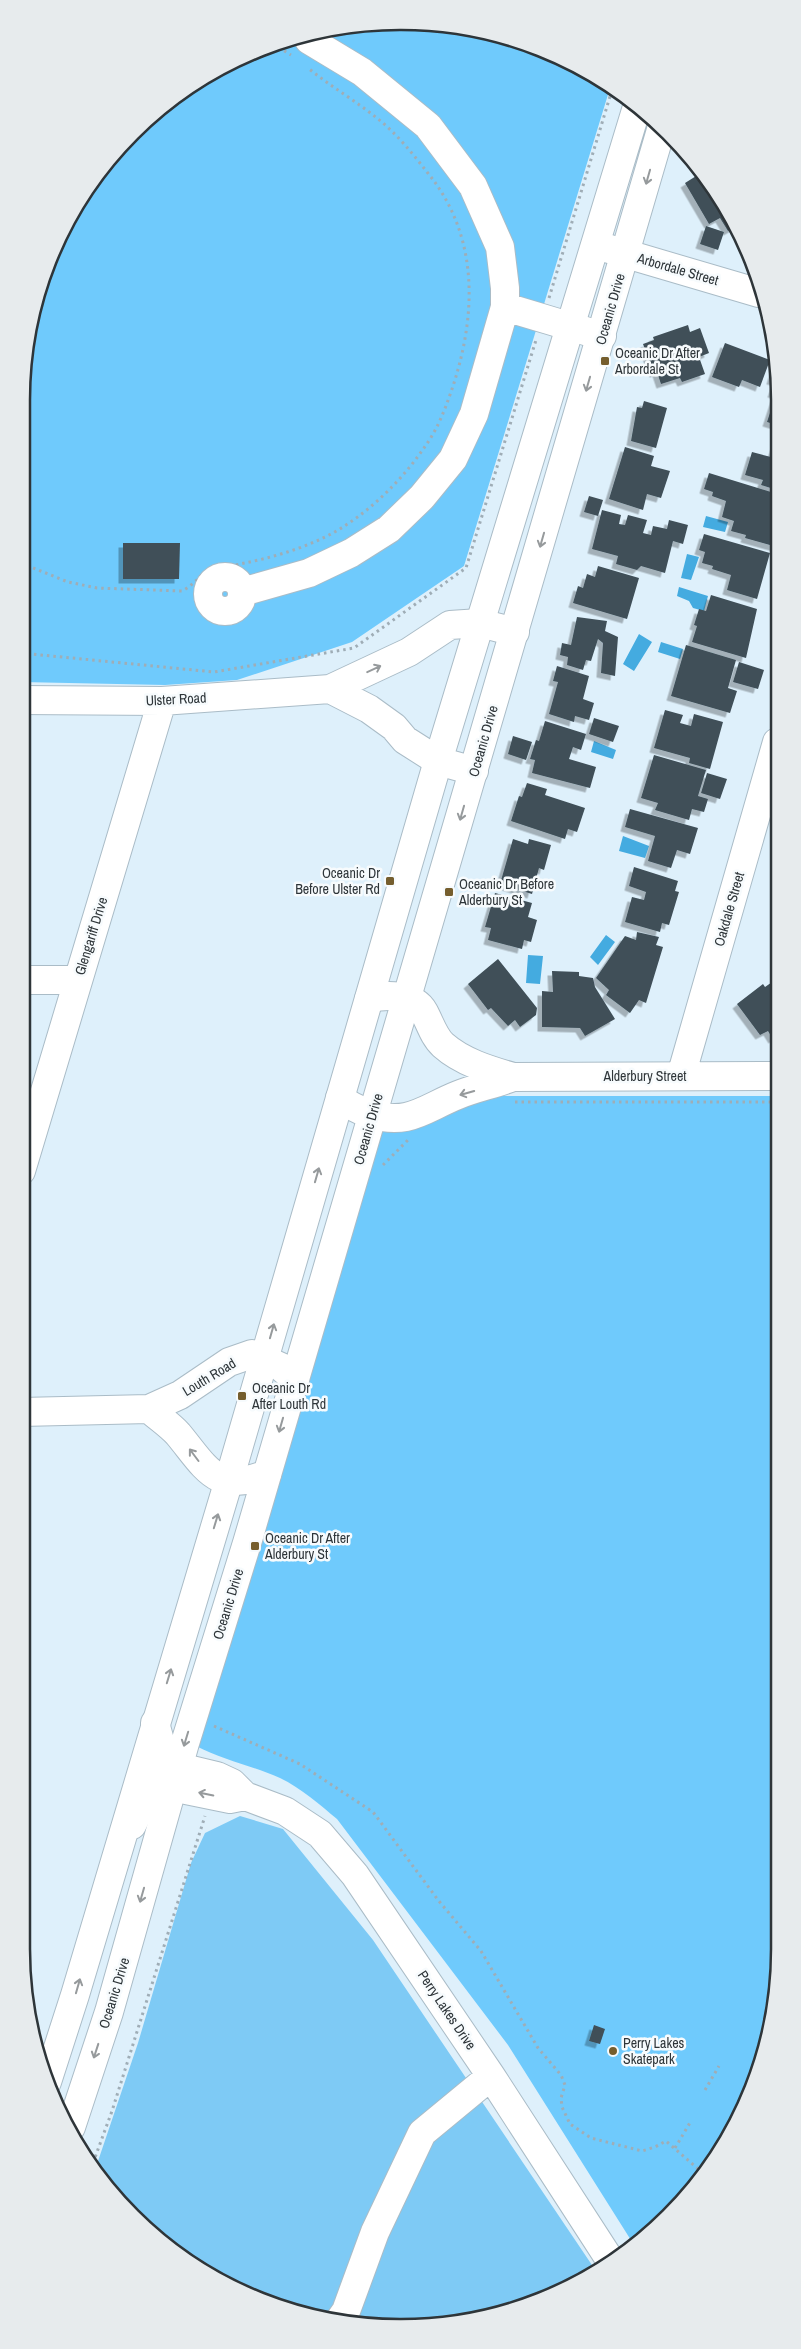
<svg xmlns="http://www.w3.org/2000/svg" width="801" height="2349" font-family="'Archivo Narrow',sans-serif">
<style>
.green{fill:#6fcafc}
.forest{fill:#7ecaf5}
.water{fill:#44abe0}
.building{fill:#3f4f58;filter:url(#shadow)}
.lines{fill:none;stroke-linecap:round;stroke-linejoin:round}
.minor-casing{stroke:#aabcc7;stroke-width:30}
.major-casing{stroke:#aabcc7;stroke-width:30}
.path{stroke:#9fadb6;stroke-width:3;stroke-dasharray:2.5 4;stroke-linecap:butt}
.minor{stroke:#fff;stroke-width:28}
.major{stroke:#fff;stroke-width:28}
.oneway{stroke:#969a9c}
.poi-dot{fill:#755e2e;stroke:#f7fbfd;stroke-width:2}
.labels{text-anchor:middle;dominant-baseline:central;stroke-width:5;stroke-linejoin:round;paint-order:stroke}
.street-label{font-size:14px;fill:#2e3539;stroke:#f7fbfd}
.poi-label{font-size:14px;fill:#2e3539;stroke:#f7fbfd;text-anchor:start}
.rim{fill:none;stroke:#2e3539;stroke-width:2.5}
</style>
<defs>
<filter id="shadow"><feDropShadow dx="-4.5" dy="4.5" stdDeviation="0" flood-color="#0004"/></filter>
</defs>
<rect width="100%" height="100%" fill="#def0fb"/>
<!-- green -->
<path class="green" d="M425,22L498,34L590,72L610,88L464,566L352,642L237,680L165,685L21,682V401L34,303L60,233L99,170L150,116L211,72L278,41L351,25Z
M486,1096H778L780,1949L767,2046L716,2159L669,2216L634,2245L508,2045L337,1819C320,1805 301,1788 280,1778C253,1766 223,1760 196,1746L376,1136L383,1128Z"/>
<!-- forest -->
<path class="forest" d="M240,1816L283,1829L373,1940L596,2271L498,2315L425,2327L351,2325L233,2289L170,2250L116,2199L96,2167L138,2043L191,1863L205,1833Z"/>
<!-- water -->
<path class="water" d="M706,516L728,522L725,532L703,527Z
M687,554L699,557L691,580L681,578Z
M679,587L708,596L704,611L693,608L689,601L677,596Z
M639,634L652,642L634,671L623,664Z
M661,642L683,649L680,659L658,652Z
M594,741L616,750L613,759L591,752Z
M623,836L649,846L645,858L619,851Z
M606,935L615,942L598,965L590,957Z
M528,955L543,956L540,984L526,983Z"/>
<!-- building -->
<path class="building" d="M701,173L735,227L728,231L720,218L709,224L685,183Z
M706,226L724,232L718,250L700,244Z
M688,325L690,332L700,328L709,353L699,357L705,374L682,382L680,378L661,384L657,372L654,373L643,344L654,340L653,337Z
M725,343L770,360L760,387L742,380L739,387L712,377Z
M776,362L777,425L767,422L776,394L772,393L776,381L771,380Z
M644,401L667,408L656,448L631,441L637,407L642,408Z
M777,439V490L761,485L763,480L745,475L752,452L771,457Z
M625,447L654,456L651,466L670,471L661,498L647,494L643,510L609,499Z
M709,473L771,492L770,496L777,499V547L745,538L746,535L731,531L734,521L722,517L726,501L712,496L713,492L704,489Z
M589,496L603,500L598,516L584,512Z
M602,510L621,515L619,524L625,525L628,515L647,520L643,533L651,535L653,526L667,529L669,520L688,525L683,544L673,541L665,573L641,566L637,570L616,564L618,556L592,549Z
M704,534L770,553L757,599L727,590L731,575L712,569L713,566L702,563L705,552L699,550Z
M123,543H180L179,579H123Z
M598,566L639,578L627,619L573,603L578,586L583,588L587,574L595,577Z
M711,595L757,609L746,658L692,642L697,626L694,625L699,609L706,611Z
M577,617L607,621L605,631L618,637L615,676L601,673L603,643L598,639L591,661L586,660L583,670L567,665L568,657L560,655L562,643L571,645Z
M686,645L736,660L728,688L737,691L730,713L671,696Z
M739,662L764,670L758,689L733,682Z
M557,666L589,676L583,699L594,703L589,720L575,716L574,722L549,714L558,682L553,681Z
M665,710L683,715L680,723L691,726L694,714L723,722L710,769L689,763L690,758L654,748Z
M594,718L619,726L613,742L589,734Z
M545,721L586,734L581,750L573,747L569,759L596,767L590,788L532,773L535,760L530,759L536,740L539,741Z
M513,736L532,742L526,760L508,754Z
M654,755L706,770L698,796L708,799L704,812L692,809L689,820L655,810L658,803L641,798Z
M707,773L727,779L720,799L701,793Z
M527,783L547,789L545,795L585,808L577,832L568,829L565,839L511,821L519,796L522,797Z
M630,809L698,828L690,854L677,850L671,868L648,861L655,836L625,827Z
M513,839L528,844L529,839L551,845L544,870L539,868L532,894L500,884Z
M634,867L678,881L675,891L679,892L669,925L662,923L660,932L625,922L632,897L644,900L646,892L629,886Z
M495,893L532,903L528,917L537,920L531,942L524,940L522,949L488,940L491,928L485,927Z
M637,932L659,937L656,945L663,947L646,1003L639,1000L630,1013L606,995L609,990L596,978L625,936L636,940Z
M498,959L537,1008L536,1015L520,1027L515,1020L508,1026L491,1008L488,1010L468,984Z
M552,971L579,972V976L593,978L595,987L615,1019L585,1036L580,1028L542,1027V991L553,992Z
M778,978V1036L773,1039L768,1031L760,1035L737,1004L763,984L765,987Z
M594,2025L605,2029L600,2044L589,2041Z"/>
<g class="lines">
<!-- minor casing -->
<g class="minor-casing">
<path id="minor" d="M596,245L759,293
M505,307L602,336
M208 594a17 17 0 1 1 34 0a17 17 0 1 1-34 0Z
M242,592L309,573L351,553L389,529L422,497L453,459L474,414L505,307V288L500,247L473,186L428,126L362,72L309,40
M330,689L369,709L394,727L405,740L438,761L474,771
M21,700L162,701L330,689L409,652L450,625L480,623L515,632
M21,980H78
M369,999C386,994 414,994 424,1012C430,1023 434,1037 443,1045C462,1062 489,1070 513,1077L778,1076
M681,1076L777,742
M340,1098C349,1106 359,1110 370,1114C409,1126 423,1109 458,1095C475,1088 495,1084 513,1077
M21,1171L162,701
M149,1409C158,1417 170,1425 178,1434C207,1469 216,1494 267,1474
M21,1412L149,1409L180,1395L229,1362L252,1354L281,1367L295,1379
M155,1723L165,1759L177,1773L186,1790L230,1799L245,1796
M132,1825L147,1795L160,1783L177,1773L192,1770L217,1776L232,1783L245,1796L285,1811L320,1834L355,1875L491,2076L612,2263
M339,2321L346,2311L375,2232L422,2133L491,2076"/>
</g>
<!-- major casing -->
<g class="major-casing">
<path id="major" d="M47,2082L75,1995L229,1480L438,761L636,110
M71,2127L109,2012L185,1743L247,1543L661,130"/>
</g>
<!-- path -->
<path class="path" d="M273,44L291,55
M549,298L612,90
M21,563L68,582L97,588L182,591C196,584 203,570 218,566C225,563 233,566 240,564C276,557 316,545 346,525C377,505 406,475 426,445C439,427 447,404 454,383C477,310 478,234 427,172C413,154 396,133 378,119C356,101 330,86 308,68
M21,653L214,672L354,648L466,568L536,340
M515,1102H778
M383,1165L408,1140
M214,1726L300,1764L373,1812L438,1900L481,1951L538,2048L561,2075L565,2085L561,2098L562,2107L570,2124L591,2138L642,2151L655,2147L666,2141L704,2174
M705,2090L719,2066
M675,2148L691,2121
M93,2163L112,2111L205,1816"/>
<!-- minor -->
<use href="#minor" class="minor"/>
<!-- major -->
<use href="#major" class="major"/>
</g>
<!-- one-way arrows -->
<defs><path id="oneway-shaft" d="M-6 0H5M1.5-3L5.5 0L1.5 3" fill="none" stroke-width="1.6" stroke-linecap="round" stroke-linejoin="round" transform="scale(1.25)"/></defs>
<g class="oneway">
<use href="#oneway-shaft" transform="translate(648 177) rotate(106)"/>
<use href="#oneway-shaft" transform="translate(588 384) rotate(106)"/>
<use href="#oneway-shaft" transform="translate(542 540) rotate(106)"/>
<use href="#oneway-shaft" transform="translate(374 669) rotate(-25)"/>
<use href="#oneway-shaft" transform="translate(462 813) rotate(106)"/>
<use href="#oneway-shaft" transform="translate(467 1093) rotate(164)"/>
<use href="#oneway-shaft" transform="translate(317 1175) rotate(-74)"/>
<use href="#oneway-shaft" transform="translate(272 1331) rotate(-74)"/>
<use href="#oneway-shaft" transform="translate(281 1425) rotate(106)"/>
<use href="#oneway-shaft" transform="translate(194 1455) rotate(-127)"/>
<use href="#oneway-shaft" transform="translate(216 1521) rotate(-73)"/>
<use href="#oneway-shaft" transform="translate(169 1676) rotate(-73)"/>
<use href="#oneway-shaft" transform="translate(186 1739) rotate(107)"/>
<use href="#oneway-shaft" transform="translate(206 1794) rotate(-168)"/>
<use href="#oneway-shaft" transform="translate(142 1895) rotate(106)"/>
<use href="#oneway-shaft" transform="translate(78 1986) rotate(-74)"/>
<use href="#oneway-shaft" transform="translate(96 2051) rotate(108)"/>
</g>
<!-- markers -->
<g class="poi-dot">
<rect x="600" y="356" width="10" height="10" rx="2.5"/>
<rect x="385" y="876" width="10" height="10" rx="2.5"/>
<rect x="444" y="887" width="10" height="10" rx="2.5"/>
<rect x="237" y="1391" width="10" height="10" rx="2.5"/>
<rect x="250" y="1541" width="10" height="10" rx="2.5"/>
<circle cx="613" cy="2051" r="5"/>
</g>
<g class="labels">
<!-- street labels -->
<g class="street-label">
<text transform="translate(678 269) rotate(16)">Arbordale Street</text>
<text transform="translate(610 309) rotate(-74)">Oceanic Drive</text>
<text transform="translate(176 699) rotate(-3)">Ulster Road</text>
<text transform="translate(483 741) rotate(-74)">Oceanic Drive</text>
<text transform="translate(729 909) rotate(-74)">Oakdale Street</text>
<text transform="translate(91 936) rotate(-73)">Glengariff Drive</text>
<text x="645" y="1076">Alderbury Street</text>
<text transform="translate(368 1129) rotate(-74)">Oceanic Drive</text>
<text transform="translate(209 1377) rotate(-31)">Louth Road</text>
<text transform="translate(228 1604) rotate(-73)">Oceanic Drive</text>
<text transform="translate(114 1993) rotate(-73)">Oceanic Drive</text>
<text transform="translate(447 2010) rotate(56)">Perry Lakes Drive</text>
</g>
<!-- poi labels -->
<g class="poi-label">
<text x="615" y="353">Oceanic Dr After<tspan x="615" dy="16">Arbordale St</tspan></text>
<text x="380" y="873" text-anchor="end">Oceanic Dr<tspan x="380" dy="16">Before Ulster Rd</tspan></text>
<text x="459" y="884">Oceanic Dr Before<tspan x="459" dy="16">Alderbury St</tspan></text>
<text x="252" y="1388">Oceanic Dr<tspan x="252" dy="16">After Louth Rd</tspan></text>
<text x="265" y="1538">Oceanic Dr After<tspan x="265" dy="16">Alderbury St</tspan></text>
<text x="623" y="2043">Perry Lakes<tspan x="623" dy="16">Skatepark</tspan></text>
</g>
</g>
<!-- crop -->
<path d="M0 0H801V2349H0ZM400 30H401A370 370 0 0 1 771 400V1949A370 370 0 0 1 401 2319H400A370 370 0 0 1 30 1949V400A370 370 0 0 1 400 30Z" fill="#e7ebed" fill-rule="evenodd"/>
<path class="rim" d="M400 30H401A370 370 0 0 1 771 400V1949A370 370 0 0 1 401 2319H400A370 370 0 0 1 30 1949V400A370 370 0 0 1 400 30Z"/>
</svg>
